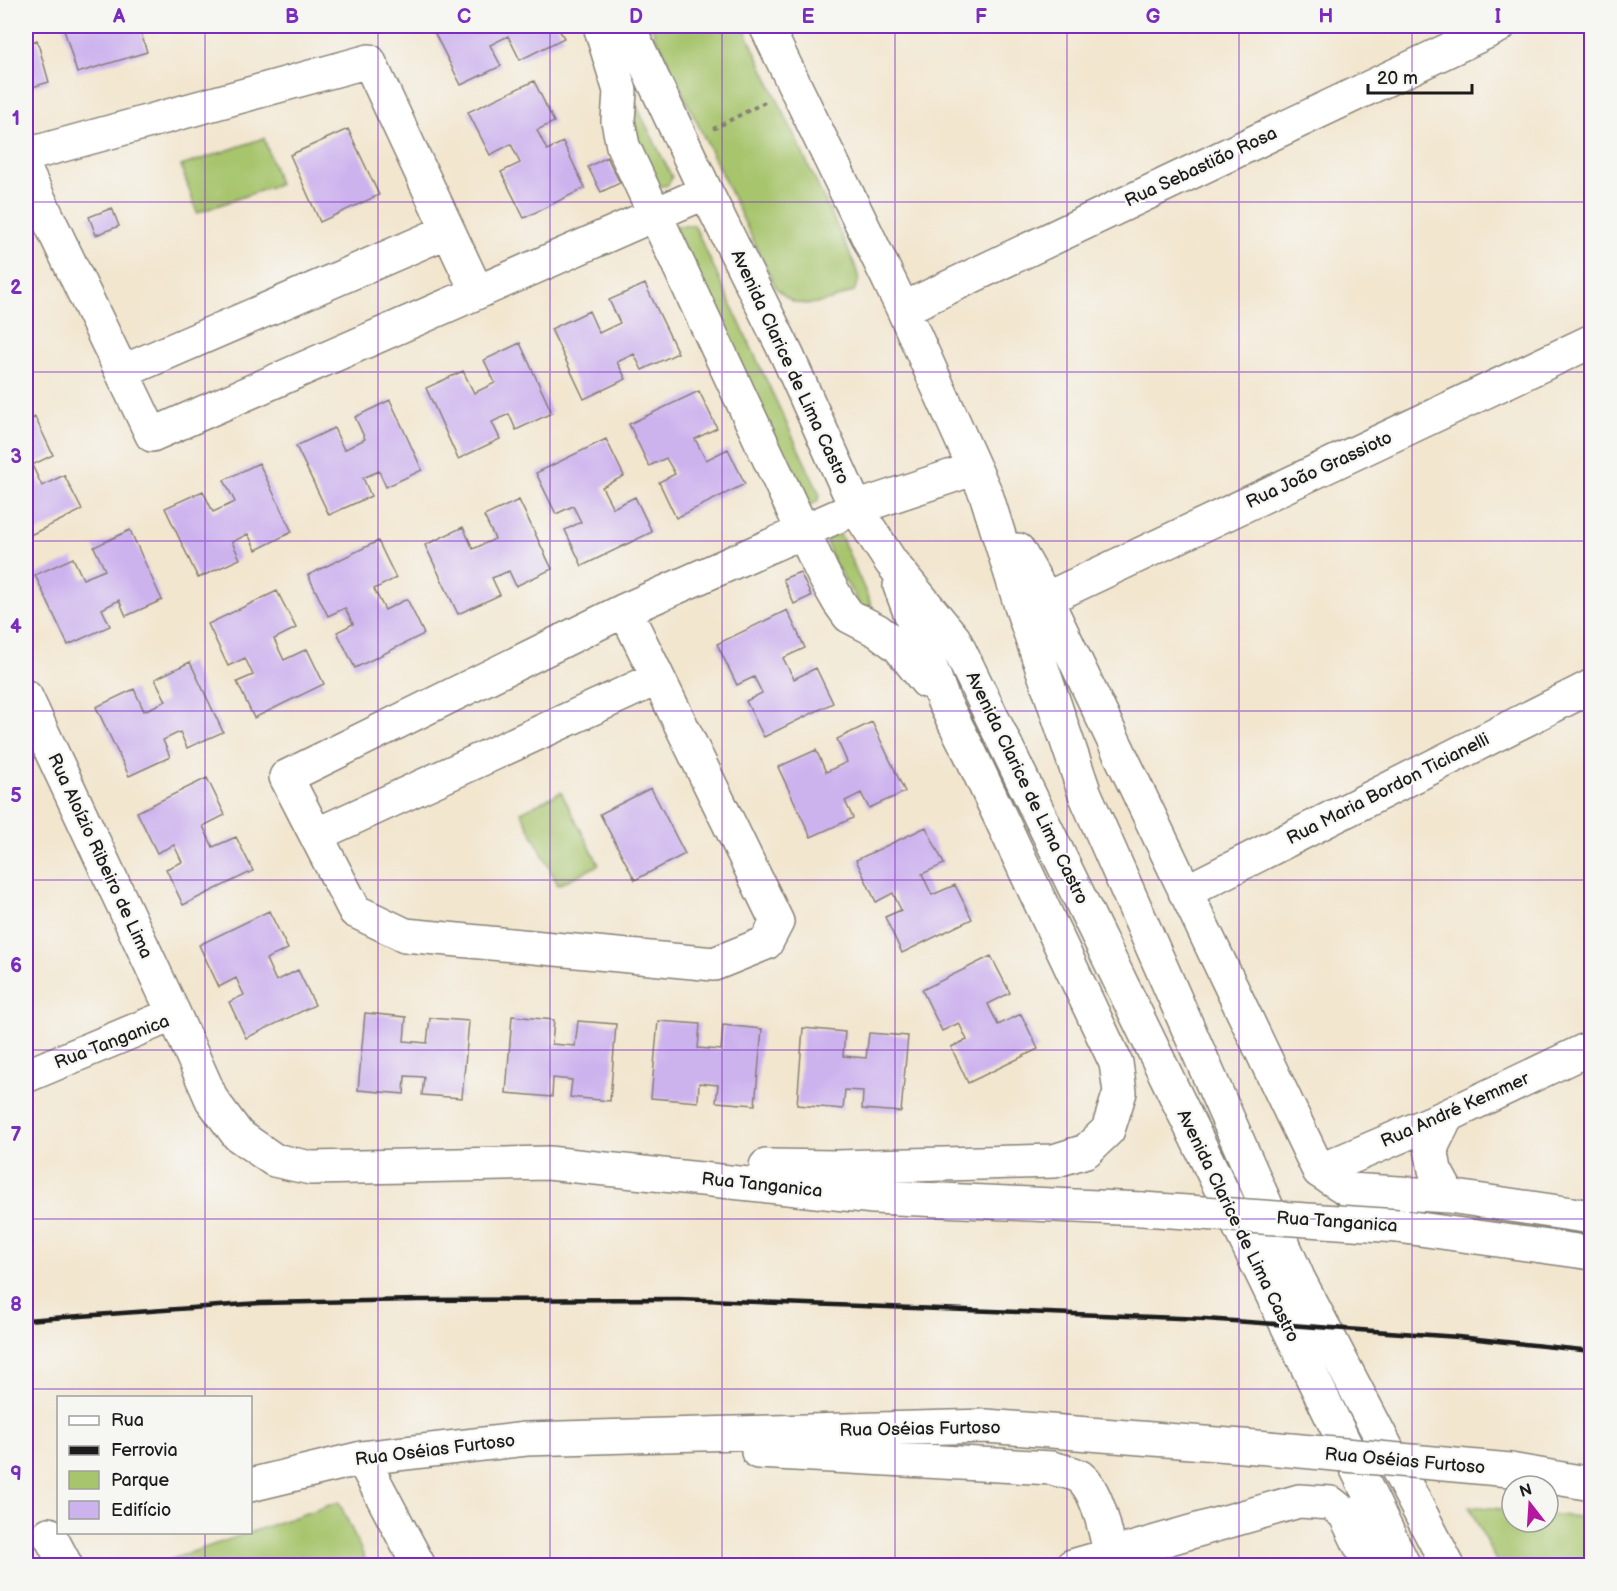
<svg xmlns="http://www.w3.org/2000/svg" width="1617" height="1591" font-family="'Balsamiq Sans',sans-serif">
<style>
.green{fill:#a7c56d;stroke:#627044;stroke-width:1.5}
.building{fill:#cdb3ee}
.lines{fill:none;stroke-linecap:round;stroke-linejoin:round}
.minor-casing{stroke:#878176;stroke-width:36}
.path{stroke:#878176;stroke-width:4;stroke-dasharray:4.5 4.5;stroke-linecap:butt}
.minor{stroke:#fff;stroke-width:33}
.rail{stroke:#1c1c1c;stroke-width:4.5}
.minor-bridge-casing{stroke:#878176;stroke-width:36;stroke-linecap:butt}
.minor-bridge{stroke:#fff;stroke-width:33}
.grid{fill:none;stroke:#7b2cbf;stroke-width:1.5;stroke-opacity:0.55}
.labels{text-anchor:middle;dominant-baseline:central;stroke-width:4.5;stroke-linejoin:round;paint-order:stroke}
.street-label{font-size:18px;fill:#1c1c1c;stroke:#f6f6f2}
.neatline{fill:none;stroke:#7b2cbf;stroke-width:2}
.grid-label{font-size:20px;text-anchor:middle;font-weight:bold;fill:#7b2cbf}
</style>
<rect width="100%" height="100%" fill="#f6f6f2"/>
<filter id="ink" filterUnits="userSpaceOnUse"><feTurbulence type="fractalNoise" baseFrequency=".0167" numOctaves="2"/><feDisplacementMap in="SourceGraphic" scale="12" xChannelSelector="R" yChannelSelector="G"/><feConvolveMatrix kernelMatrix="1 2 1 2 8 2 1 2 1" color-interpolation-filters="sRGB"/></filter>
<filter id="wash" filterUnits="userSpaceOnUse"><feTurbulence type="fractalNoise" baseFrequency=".008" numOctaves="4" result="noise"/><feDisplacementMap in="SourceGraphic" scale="24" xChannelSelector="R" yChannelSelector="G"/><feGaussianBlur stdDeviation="1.35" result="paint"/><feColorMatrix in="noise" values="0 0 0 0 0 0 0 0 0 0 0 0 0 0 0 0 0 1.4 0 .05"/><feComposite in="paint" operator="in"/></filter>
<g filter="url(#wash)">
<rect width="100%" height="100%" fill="#f2e6cf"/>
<!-- green -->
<path class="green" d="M651,26H743L855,265L859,280L854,291C835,299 812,309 792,301C786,298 781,292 776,288Z
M635,103L672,177L668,185L656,187L630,136Z
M264,138L279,184L197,213L181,166Z
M694,225L820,495L817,502L807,506L674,226Z
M840,534L881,627L870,622L835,564L824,537Z
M561,792L599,865L558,885L521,812Z
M339,1502L368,1565H154Z
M1469,1506L1512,1510V1522H1548V1514L1591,1518V1565H1498Z"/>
<g id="blocks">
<!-- building -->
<path class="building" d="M63,26H139L147,52L77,73Z
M431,26H557L564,38L520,60L508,36L490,45L501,66L461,85Z
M37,40L49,82L26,89V44Z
M534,81L554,122L537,130L547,150L563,142L585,188L524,218L501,172L520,163L511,144L490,155L468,112Z
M348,129L379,195L320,222L290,155Z
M607,157L620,183L601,192L588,167Z
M112,208L119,226L96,235L89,217Z
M645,284L678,353L642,370L634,354L617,362L626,379L584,399L551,329L589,311L599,333L620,323L609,300Z
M520,343L552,413L516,430L509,414L492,422L500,439L458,459L426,388L463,371L474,393L495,383L484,360Z
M699,391L717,428L695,439L706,460L728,449L745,484L676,518L659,482L675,474L666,458L649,466L629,424Z
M390,400L422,470L386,487L379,471L363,478L371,496L329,515L296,446L334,428L344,450L365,439L355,417Z
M35,417L53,455L32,465L42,486L64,475L82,510L26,537V422Z
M606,439L624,476L602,487L613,508L635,497L652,532L582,566L565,530L581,522L573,506L556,514L536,473Z
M259,463L292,532L256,550L248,534L232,542L240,559L198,578L165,508L203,491L213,512L235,502L224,480Z
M519,500L552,569L516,586L509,571L492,578L500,595L458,614L425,545L463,527L473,549L495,539L484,516Z
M130,530L162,600L126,616L119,600L102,609L110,626L68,645L35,575L73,558L83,579L105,570L94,547Z
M378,541L396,578L374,589L385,610L407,599L424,634L355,668L337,632L353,624L345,608L328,616L308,575Z
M800,572L811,596L794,604L783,579Z
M277,591L296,628L274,639L284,660L307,649L324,684L254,718L237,682L253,675L245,658L228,666L208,624Z
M787,610L805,648L783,658L794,679L816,668L833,703L764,737L746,701L762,693L754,677L737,685L717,644Z
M190,662L223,732L187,748L180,732L163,740L170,757L129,776L96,707L134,689L144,711L166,701L155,679Z
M872,722L905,792L869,808L861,793L845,801L853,818L811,837L778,767L816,750L826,772L847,762L837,739Z
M207,778L225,815L203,826L213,847L236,837L253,871L183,905L166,869L182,862L174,845L157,853L137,812Z
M651,788L685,854L635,880L600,814Z
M926,827L944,864L922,874L932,895L955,885L972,919L902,953L885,917L901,910L893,893L876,902L856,860Z
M269,911L288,949L266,959L276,981L298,970L315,1005L246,1038L229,1002L244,995L236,978L219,987L199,945Z
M991,956L1010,993L988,1004L998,1025L1021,1014L1038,1049L968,1083L951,1047L967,1040L959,1023L942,1031L922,990Z
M365,1013L406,1017L404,1041L427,1043L430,1018L469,1021L462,1098L422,1095L424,1077L405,1076L404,1094L358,1090Z
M512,1016L554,1020L552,1044L575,1046L578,1021L616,1024L610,1101L570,1097L572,1080L553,1078L552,1097L506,1093Z
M658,1021L700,1024L698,1048L721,1050L723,1025L762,1029L755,1105L716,1102L718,1085L699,1083L698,1102L651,1098Z
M803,1028L845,1032L843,1056L866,1058L869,1033L908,1036L901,1112L862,1109L863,1091L845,1090L843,1109L797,1105Z"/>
</g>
</g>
<g filter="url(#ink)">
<use href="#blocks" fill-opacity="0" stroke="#878176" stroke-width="1.5"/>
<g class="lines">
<!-- minor casing -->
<g class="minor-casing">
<path id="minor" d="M600,26L620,91L618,121L623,146L823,574L839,602L849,616L878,631L899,647L926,681
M628,26L706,192L787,355L856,508L891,562L954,639L1404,1566
M766,26L903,309L986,494L1021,606L1085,794L1298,1278L1448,1566
M26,155L369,61L477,292
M26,172L152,435L706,192
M903,309L1499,26
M122,372L448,231
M1018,550L1046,599L1319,1171L1349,1190L1449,1196L1592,1217
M1046,599L1592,341
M625,610L777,922L766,943L714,964L405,935L355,911L286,777L625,610L856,508L973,469
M26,697L174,1014L212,1100L238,1135L274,1160L311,1168L548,1163L874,1197L1142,1209
M316,835L658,678
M1185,892L1592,686
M26,1076L174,1014
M1447,1116L1431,1148L1435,1170L1449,1196
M766,1166L837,1167L1054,1161L1086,1151L1108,1130L1120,1092L1116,1063L970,753L944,702L900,586
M1319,1171L1447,1116L1592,1047
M1398,1226L1592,1253
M758,1452L1052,1468C1060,1471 1073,1472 1080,1477C1097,1490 1106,1533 1110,1553
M362,1458L419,1566
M1510,1470L1592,1484
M250,1485L362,1458L526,1439L986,1426L1268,1448
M49,1534L66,1566
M1072,1566L1299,1501L1331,1503L1345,1514L1370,1566"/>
</g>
<!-- path -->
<path class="path" d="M713,129L765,102"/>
<!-- minor -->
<use href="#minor" class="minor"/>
<!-- rail -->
<path class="rail" d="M26,1320L260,1303L418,1300L678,1299L1205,1319L1458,1337L1592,1351"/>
<!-- minor-bridge casing -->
<g class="minor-bridge-casing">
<path id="minor-bridge" d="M1142,1209L1398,1226
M1268,1448L1510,1470"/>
</g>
<!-- minor-bridge -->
<use href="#minor-bridge" class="minor-bridge"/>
</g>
</g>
<!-- grid -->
<path class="grid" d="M205,26V1398M378,26V1566M550,26V1566M722,26V1566M895,26V1566M1067,26V1566M1239,26V1566M1412,26V1566M26,202H1592M26,372H1592M26,541H1592M26,711H1592M26,880H1592M26,1050H1592M26,1219H1592M26,1389H1592M205,1532V1566"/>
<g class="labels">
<!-- street labels -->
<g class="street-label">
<text transform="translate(1201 167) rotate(-25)">Rua Sebastião Rosa</text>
<text transform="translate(790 367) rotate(65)">Avenida Clarice de Lima Castro</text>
<text transform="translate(1319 470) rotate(-25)">Rua João Grassioto</text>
<text transform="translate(1027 788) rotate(64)">Avenida Clarice de Lima Castro</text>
<text transform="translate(1388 789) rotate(-27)">Rua Maria Bordon Ticianelli</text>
<text transform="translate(100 856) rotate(65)">Rua Aloízio Ribeiro de Lima</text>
<text transform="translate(112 1042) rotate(-21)">Rua Tanganica</text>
<text transform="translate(1455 1110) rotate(-24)">Rua André Kemmer</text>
<text transform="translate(762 1185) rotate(6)">Rua Tanganica</text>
<text transform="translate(1337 1222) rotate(4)">Rua Tanganica</text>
<text transform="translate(1238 1226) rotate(64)">Avenida Clarice de Lima Castro</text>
<text transform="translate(920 1429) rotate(-1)">Rua Oséias Furtoso</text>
<text transform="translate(435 1450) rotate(-7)">Rua Oséias Furtoso</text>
<text transform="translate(1405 1461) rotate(5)">Rua Oséias Furtoso</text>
</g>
</g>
<!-- margin -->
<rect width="1617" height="1591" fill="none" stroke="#f6f6f2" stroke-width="66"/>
<!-- legend -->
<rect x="57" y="1396" width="195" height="138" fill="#f6f6f2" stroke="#9f9f9c" stroke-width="1.5"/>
<rect x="69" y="1416" width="30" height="9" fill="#ffffff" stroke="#9f9f9c" stroke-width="1.5"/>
<text x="111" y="1426" font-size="18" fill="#1c1c1c">Rua</text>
<rect x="69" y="1446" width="30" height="9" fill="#1c1c1c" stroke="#9f9f9c" stroke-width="1.5"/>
<text x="111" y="1456" font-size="18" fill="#1c1c1c">Ferrovia</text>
<rect x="69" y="1471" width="30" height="18" fill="#a7c56d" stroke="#9f9f9c" stroke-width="1.5"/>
<text x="111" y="1486" font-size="18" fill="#1c1c1c">Parque</text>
<rect x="69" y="1501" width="30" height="18" fill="#cdb3ee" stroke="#9f9f9c" stroke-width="1.5"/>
<text x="111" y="1516" font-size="18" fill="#1c1c1c">Edifício</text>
<!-- north arrow -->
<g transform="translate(1530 1504) rotate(343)"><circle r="28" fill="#f6f6f2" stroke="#9f9f9c" stroke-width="1.5"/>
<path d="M0-4.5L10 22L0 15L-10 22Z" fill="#b5179e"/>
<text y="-9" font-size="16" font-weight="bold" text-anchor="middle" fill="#1c1c1c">N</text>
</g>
<!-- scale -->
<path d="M1368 84v9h104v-9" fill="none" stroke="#1c1c1c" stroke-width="3"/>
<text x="1377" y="84" font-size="18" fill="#1c1c1c" stroke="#f6f6f2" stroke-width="4.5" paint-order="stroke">20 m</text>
<rect x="33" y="33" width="1551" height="1525" class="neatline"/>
<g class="grid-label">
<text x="119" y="23">A</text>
<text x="292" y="23">B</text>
<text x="464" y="23">C</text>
<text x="636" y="23">D</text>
<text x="808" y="23">E</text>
<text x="981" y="23">F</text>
<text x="1153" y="23">G</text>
<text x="1326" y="23">H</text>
<text x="1498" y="23">I</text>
<text x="16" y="125">1</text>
<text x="16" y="294">2</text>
<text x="16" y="463">3</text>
<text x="16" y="633">4</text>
<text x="16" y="802">5</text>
<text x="16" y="972">6</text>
<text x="16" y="1141">7</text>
<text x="16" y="1311">8</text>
<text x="16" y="1480">9</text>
</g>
</svg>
